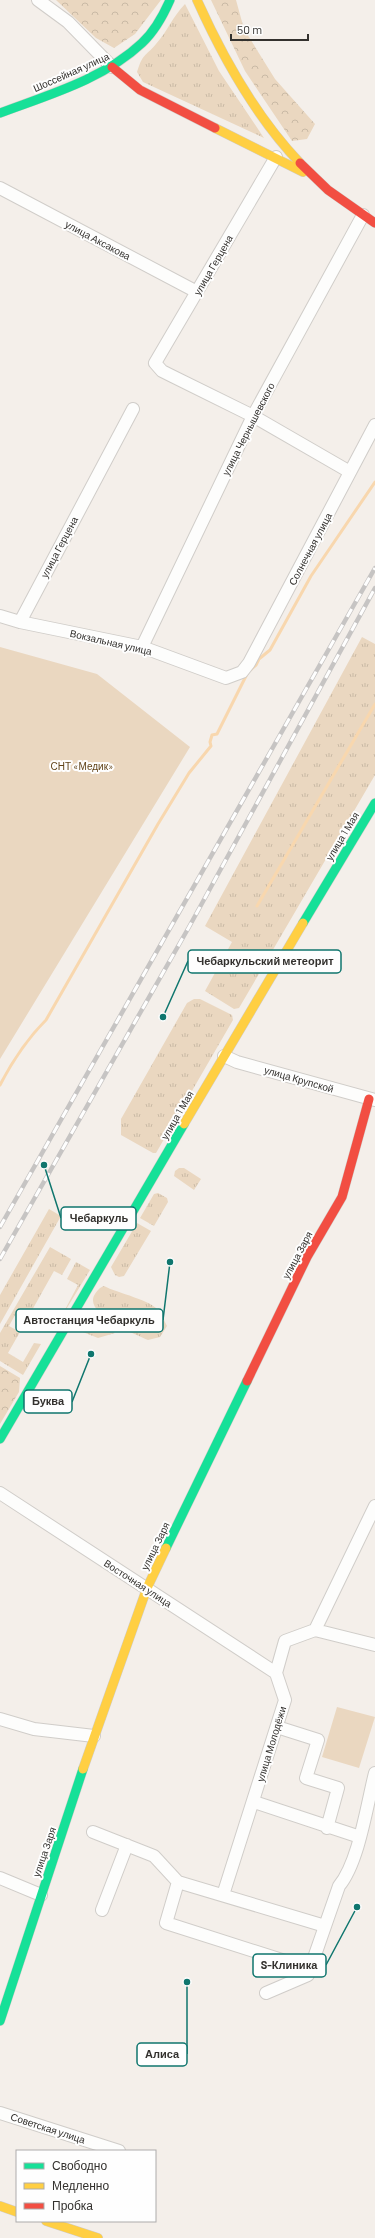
<svg xmlns="http://www.w3.org/2000/svg" width="375" height="2238" font-family="Barlow,sans-serif">
<style>
.grass{fill:url(#grass-tufts)}
.forest{fill:url(#forest-crowns)}
.green{fill:#ead7c0}
.lines{fill:none;stroke-linecap:round;stroke-linejoin:round}
.stream{stroke:#f8d7ae;stroke-width:3}
.street-casing{stroke:#d0cdc9;stroke-width:14}
.fast-casing{stroke:#d0cdc9;stroke-width:10}
.slow-casing{stroke:#d0cdc9;stroke-width:10}
.jam-casing{stroke:#d0cdc9;stroke-width:10}
.street{stroke:#fdfdfc;stroke-width:12}
.fast{stroke:#16e098;stroke-width:9}
.slow{stroke:#ffcf43;stroke-width:9}
.jam{stroke:#f24e42;stroke-width:9}
.rail-casing{stroke:#c6c4c3;stroke-width:4.5}
.rail{stroke:#fefefe;stroke-width:3;stroke-dasharray:9;stroke-linecap:butt}
.labels{text-anchor:middle;dominant-baseline:central;stroke-width:4;stroke-linejoin:round;paint-order:stroke}
.street-label{font-size:10px;fill:#33312e;stroke:#fefefe}
.park-label{font-size:10px;fill:#614319;stroke:#fefefe}
.leader{fill:none;stroke:#0f766e;stroke-width:1.5}
.callout-dot{fill:#0f766e;stroke:#fefefe;stroke-width:1.5}
.callout{fill:#fefefe;stroke:#0f766e;stroke-width:1.5}
.callout-label{font-size:11px;text-anchor:middle;font-weight:bold;fill:#33312e}
</style>
<defs>
<pattern id="grass-tufts" width="24" height="20" patternUnits="userSpaceOnUse"><rect width="24" height="20" fill="#ead7c0"/><path d="M3 7l-1-3M5 7V3M7 7l1-3M15 17l-1-3M17 17v-4M19 17l1-3" fill="none" stroke="#c9b9a5"/></pattern>
<pattern id="forest-crowns" width="20" height="18" patternUnits="userSpaceOnUse"><rect width="20" height="18" fill="#ead7c0"/><path d="M2 6a3 3 0 1 1 6 0M12 15a3 3 0 1 1 6 0" fill="none" stroke="#c9b9a5"/></pattern>
</defs>
<rect width="100%" height="100%" fill="#f4efea"/>
<!-- grass -->
<path class="grass" d="M185,4L219,71L264,138L143,82L137,72C143,53 144,58 156,44C167,32 173,16 185,4Z
M362,637L375,644V775L239,1008L234,1009L205,991L232,942L205,926Z
M194,999H200L232,1015L233,1020L156,1153H153L121,1135V1119L187,1003Z
M179,1168H184L201,1179L194,1190L174,1176L175,1171Z
M158,1193L167,1198L168,1202L154,1226L140,1218L154,1194Z
M49,1209L61,1216L0,1324V1295Z
M137,1223L151,1231L124,1276L119,1277L115,1275L111,1267Z
M50,1247L71,1259L62,1275L54,1271L26,1321L15,1315L9,1326L20,1332L8,1353L23,1362L34,1343L41,1344L23,1375L0,1361V1333Z
M76,1262L90,1270L59,1321L78,1285L67,1279Z
M104,1286C117,1293 152,1300 160,1312C163,1316 164,1321 167,1326L160,1337L148,1340C135,1334 82,1313 95,1294C98,1290 99,1288 104,1286Z
M95,1321L115,1333L98,1338L75,1329L82,1323Z"/>
<!-- forest -->
<path class="forest" d="M56,0H161L135,34L114,48L96,38Z
M211,0H236L244,29L275,79L315,124L307,139L292,141L245,71Z
M0,1366L20,1378L19,1392L0,1424Z"/>
<!-- green -->
<path class="green" d="M0,647L97,674L190,747L0,1059Z
M337,1707L375,1717L359,1768L322,1757Z"/>
<g class="lines">
<!-- stream -->
<path class="stream" d="M257,906L375,704
M0,1085C13,1060 26,1040 46,1020L158,824L189,773L211,746L210,742L212,735L217,734L248,672L256,665L259,659L270,650L311,576L375,482"/>
<!-- street casing -->
<g class="street-casing">
<path id="street" d="M38,0L68,22L112,67
M276,157L155,363L162,371L172,376L253,416L350,472
M0,188L197,292
M0,616L20,622L142,647L226,678L242,672L249,663L375,425
M20,622L133,409
M142,647L253,416L363,215
M224,1056L237,1062L375,1100
M0,1493L276,1673
M315,1630L375,1645
M0,1719L34,1729L94,1736
M277,1727L318,1740L306,1778L338,1788L327,1828
M254,1802L360,1837
M93,1832L154,1856L178,1882L325,1926
M0,1878L41,1895
M178,1882L166,1923L310,1969
M223,1895L285,1700L276,1673L285,1641L315,1630L375,1506
M102,1910L127,1845
M266,1993L308,1975L339,1886C359,1862 367,1804 375,1773
M0,2113L119,2151"/>
</g>
<!-- fast casing -->
<g class="fast-casing">
<path id="fast" d="M0,113C48,95 104,79 142,43C155,31 163,16 170,0
M303,923L375,803
M0,1439L184,1124
M166,1548L247,1381
M0,2021L83,1769"/>
</g>
<!-- slow casing -->
<g class="slow-casing">
<path id="slow" d="M197,0C223,58 255,116 300,163
M215,128L303,172
M184,1124L303,923
M83,1769L147,1588L166,1548
M0,2206L17,2212
M46,2221L98,2238"/>
</g>
<!-- jam casing -->
<g class="jam-casing">
<path id="jam" d="M112,67L140,90L215,128
M300,163L328,190L375,223
M247,1381L307,1257L342,1197L369,1099"/>
</g>
<!-- street -->
<use href="#street" class="street"/>
<!-- fast -->
<use href="#fast" class="fast"/>
<!-- slow -->
<use href="#slow" class="slow"/>
<!-- jam -->
<use href="#jam" class="jam"/>
<!-- rail casing -->
<g class="rail-casing">
<path id="rail" d="M0,1227L375,568
M0,1259L189,927L375,588"/>
</g>
<!-- rail -->
<use href="#rail" class="rail"/>
</g>
<g class="labels">
<!-- street labels -->
<g class="street-label">
<text transform="translate(71 72) rotate(-24)">Шоссейная улица</text>
<text transform="translate(98 240) rotate(28)">улица Аксакова</text>
<text transform="translate(213 265) rotate(-60)">улица Герцена</text>
<text transform="translate(248 429) rotate(-63)">улица Чернышевского</text>
<text transform="translate(59 547) rotate(-62)">улица Герцена</text>
<text transform="translate(310 549) rotate(-62)">Солнечная улица</text>
<text transform="translate(111 642) rotate(13)">Вокзальная улица</text>
<text transform="translate(342 836) rotate(-59)">улица 1 Мая</text>
<text transform="translate(299 1079) rotate(16)">улица Крупской</text>
<text transform="translate(177 1115) rotate(-60)">улица 1 Мая</text>
<text transform="translate(297 1255) rotate(-62)">улица Заря</text>
<text transform="translate(155 1546) rotate(-64)">улица Заря</text>
<text transform="translate(138 1583) rotate(33)">Восточная улица</text>
<text transform="translate(271 1744) rotate(-73)">улица Молодёжи</text>
<text transform="translate(44 1852) rotate(-71)">улица Заря</text>
<text transform="translate(48 2128) rotate(18)">Советская улица</text>
</g>
<!-- park labels -->
<g class="park-label">
<text x="82" y="766">СНТ «Медик»</text>
</g>
</g>
<!-- callouts -->
<path class="leader" d="M163 1017L188 961M44 1165L61 1218M170 1262L163 1320M91 1354L72 1402M357 1907L326 1965M187 1982L187 2054"/>
<g class="callout-dot">
<circle cx="163" cy="1017" r="4"/>
<circle cx="44" cy="1165" r="4"/>
<circle cx="170" cy="1262" r="4"/>
<circle cx="91" cy="1354" r="4"/>
<circle cx="357" cy="1907" r="4"/>
<circle cx="187" cy="1982" r="4"/>
</g>
<g class="callout">
<rect x="188" y="950" width="153" height="23" rx="4"/>
<rect x="61" y="1207" width="75" height="23" rx="4"/>
<rect x="16" y="1309" width="147" height="23" rx="4"/>
<rect x="24" y="1390" width="48" height="23" rx="4"/>
<rect x="253" y="1954" width="73" height="23" rx="4"/>
<rect x="137" y="2043" width="50" height="23" rx="4"/>
</g>
<g class="callout-label">
<text x="265" y="965">Чебаркульский метеорит</text>
<text x="99" y="1222">Чебаркуль</text>
<text x="89" y="1324">Автостанция Чебаркуль</text>
<text x="48" y="1405">Буква</text>
<text x="289" y="1969">S-Клиника</text>
<text x="162" y="2058">Алиса</text>
</g>
<!-- legend -->
<rect x="16" y="2150" width="140" height="72" fill="#fefefe" stroke="#adacab"/>
<rect x="24" y="2163" width="20" height="6" fill="#16e098" stroke="#adacab"/>
<text x="52" y="2170" font-size="12" fill="#33312e">Свободно</text>
<rect x="24" y="2183" width="20" height="6" fill="#ffcf43" stroke="#adacab"/>
<text x="52" y="2190" font-size="12" fill="#33312e">Медленно</text>
<rect x="24" y="2203" width="20" height="6" fill="#f24e42" stroke="#adacab"/>
<text x="52" y="2210" font-size="12" fill="#33312e">Пробка</text>
<!-- scale -->
<path d="M231 34v6h77v-6" fill="none" stroke="#33312e" stroke-width="2"/>
<text x="237" y="34" font-size="12" fill="#33312e" stroke="#fefefe" stroke-width="3" paint-order="stroke">50 m</text>
</svg>
